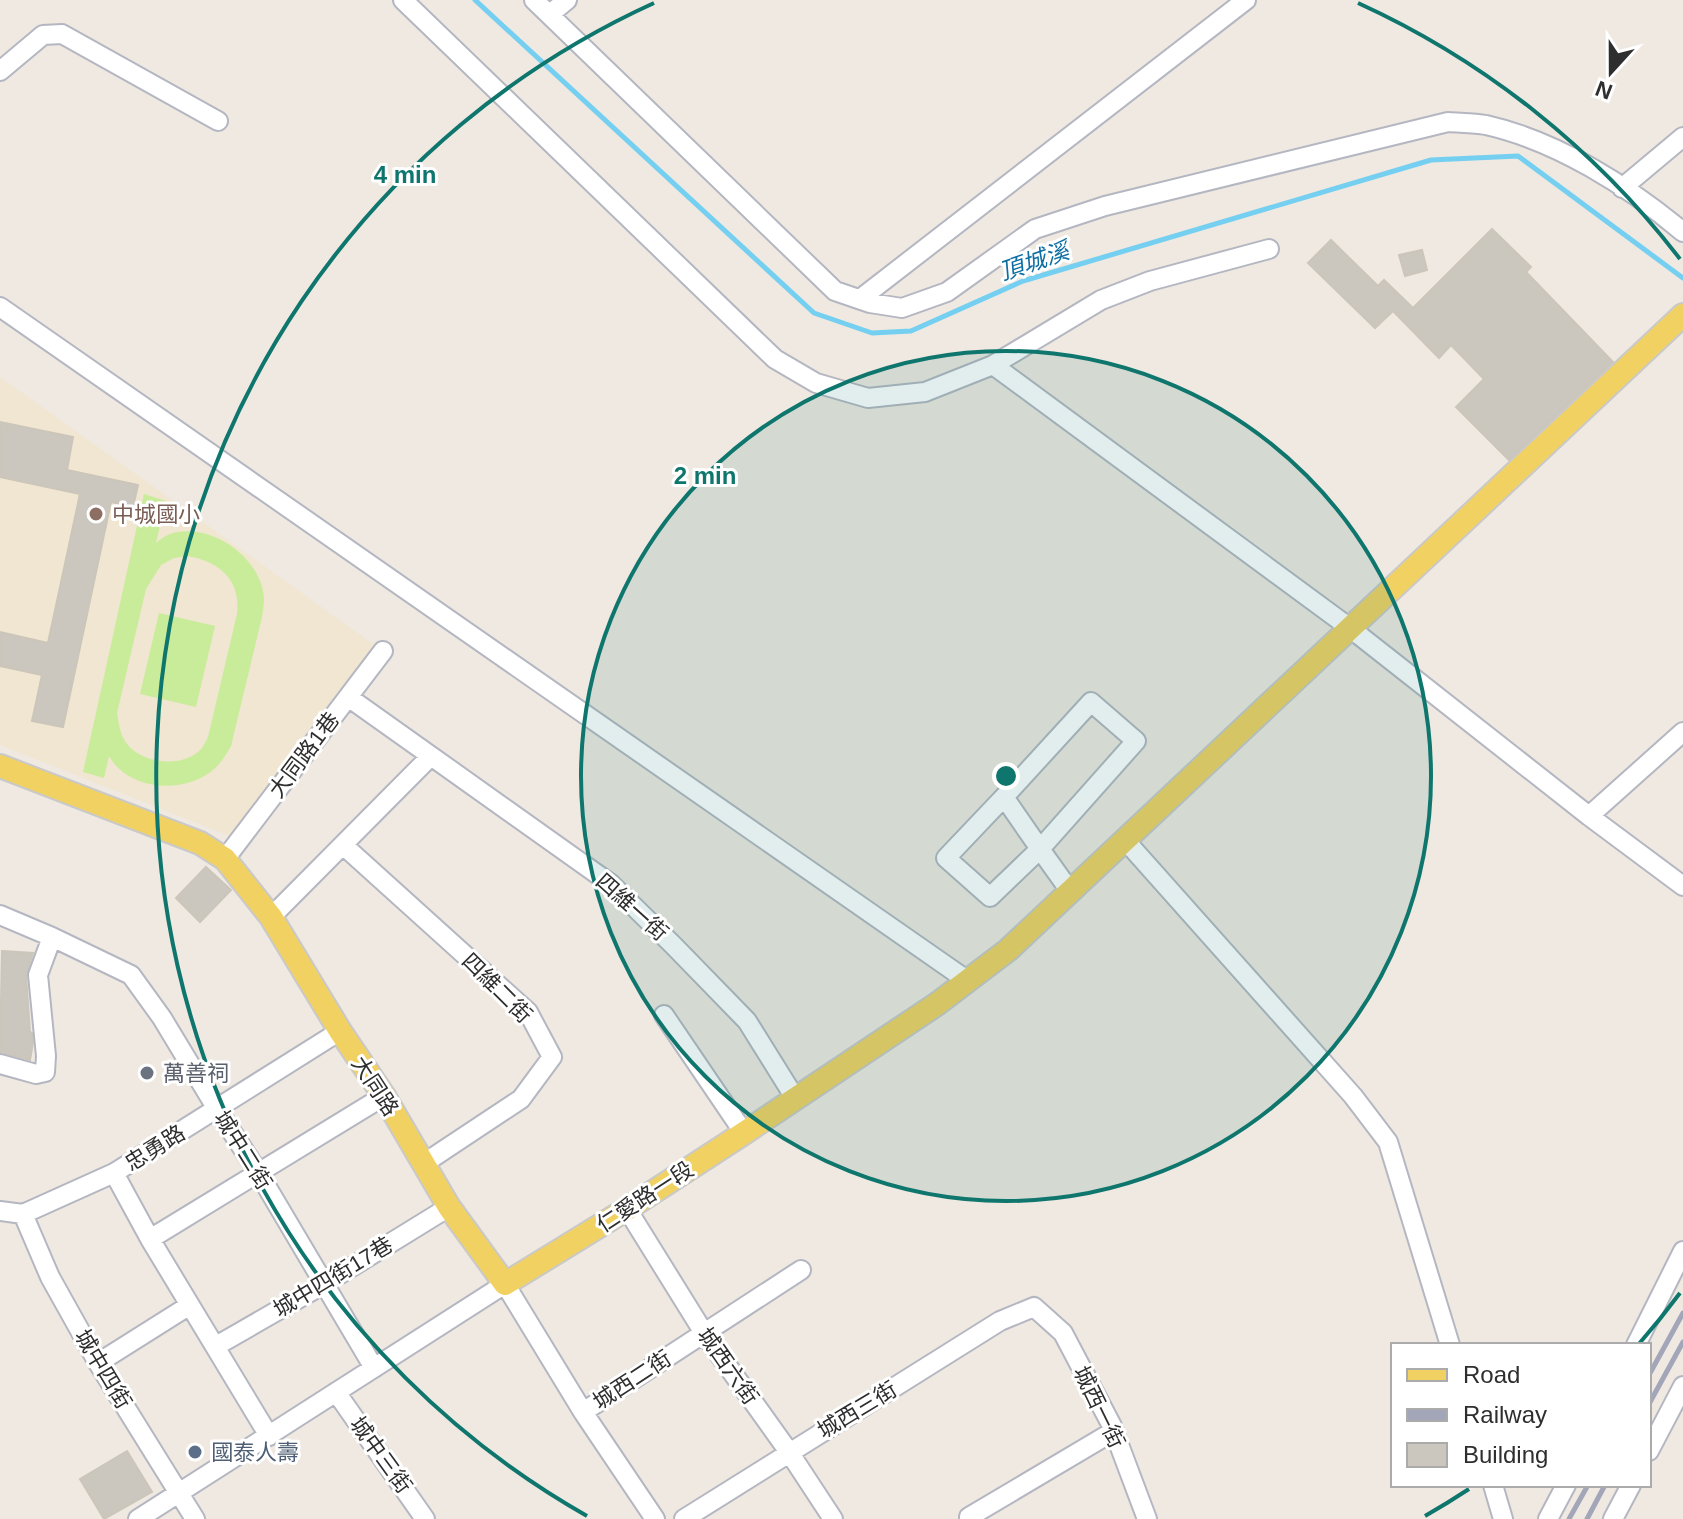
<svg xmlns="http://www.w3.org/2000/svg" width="1683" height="1519" font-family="Arial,'Noto Sans TC',sans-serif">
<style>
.education{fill:#f0e6d1}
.pitch{fill:#c9ec9a;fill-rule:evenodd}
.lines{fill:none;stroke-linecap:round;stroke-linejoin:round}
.stream{stroke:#75cff0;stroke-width:5}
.building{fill:#cbc7bf;stroke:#cbc5ba;stroke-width:2}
.minor-casing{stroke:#b4b7c1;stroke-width:22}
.major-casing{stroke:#c9c9c9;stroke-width:26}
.minor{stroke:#fff;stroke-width:18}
.major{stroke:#f2d163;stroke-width:22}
.rail{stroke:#a3a6b8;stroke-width:5}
.ring{fill:none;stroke:#0f766e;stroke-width:4}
.education-dot{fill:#8d6e63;stroke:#fff;stroke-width:3}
.worship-dot{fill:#6b7280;stroke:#fff;stroke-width:3}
.service-dot{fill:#5c6f8a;stroke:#fff;stroke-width:3}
.labels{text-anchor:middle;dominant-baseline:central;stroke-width:6;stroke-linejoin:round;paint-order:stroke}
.education-label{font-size:22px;fill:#785e54;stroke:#fff;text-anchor:start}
.street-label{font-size:22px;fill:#2e2e2e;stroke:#fff}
.worship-label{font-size:22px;fill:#5b616d;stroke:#fff;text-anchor:start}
.service-label{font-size:22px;fill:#4e5e75;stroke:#fff;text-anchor:start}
.water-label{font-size:24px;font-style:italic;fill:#0d6fa3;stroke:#fff}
.centre{fill:#0f766e;stroke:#fff;stroke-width:4}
.ring-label{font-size:24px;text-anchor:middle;font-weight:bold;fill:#0f766e;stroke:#fff;stroke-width:6;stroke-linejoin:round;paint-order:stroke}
</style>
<rect width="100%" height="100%" fill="#efe9e1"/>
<!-- education -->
<path class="education" d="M0,377L383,651L237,839L0,745Z"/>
<!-- pitch -->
<path class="pitch" d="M144,494L166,501L156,543C162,538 169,533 178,532C216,526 261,559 264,598C264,604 263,611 262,617L231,746C224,758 218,768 206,775C176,794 127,788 109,756L104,778L83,772ZM188,556C220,562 241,580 237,614L208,737C206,741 204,745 202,748C184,769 143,764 127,744C120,735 119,724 117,713L146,589L161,565L174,558Z
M159,613L215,626L196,707L140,694Z"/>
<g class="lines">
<!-- stream -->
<path class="stream" d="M475,0L814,313L872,333L911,331L1023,281L1431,160L1518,156L1683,278"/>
</g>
<!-- building -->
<path class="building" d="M1492,229L1531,267L1526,272L1613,362L1509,460L1456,407L1484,379L1451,345L1439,358L1393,311L1375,328L1308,263L1331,240L1378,286L1384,280L1413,308Z
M1422,250L1427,270L1405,276L1399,255Z
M0,422L73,437L67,470L138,485L133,507L111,502L63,727L32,721L42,675L0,666V632L48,643L80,494L0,477Z
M206,867L231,890L200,922L176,898Z
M2,951L33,953L26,976L30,1032L32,1033L33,1042L30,1060L0,1052Z
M127,1451L152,1492L104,1519L80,1479Z"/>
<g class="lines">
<!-- minor casing -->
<g class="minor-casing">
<path id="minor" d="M403,0L775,359L816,383L868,398L925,392L993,365L1101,300L1150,281L1269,249
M534,0L835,291L870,303L902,308L947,292L1035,229L1105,206L1448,122C1461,123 1474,123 1486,125C1557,141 1628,186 1683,232
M550,14L567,0
M0,71L43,35L62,34L218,121
M1622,188L1683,137
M860,299L1246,0
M0,307L968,981
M993,365L1350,628L1589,816L1683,732
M348,697L431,756
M1004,797L946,858L990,897L1040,849L1004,797L1091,702L1136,741L1040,849L1070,891
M1589,816L1683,886
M1125,840L1353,1096L1388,1142L1450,1345
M343,845L528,1012L552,1057L521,1099L423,1164
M225,859L383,651
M0,915L52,937L131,975L162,1018L217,1109L258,1172L374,1368
M271,917L431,756L611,884L674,946L747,1021L795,1098
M664,1015L744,1133
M0,1064L36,1074L45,1072L46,1056L38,975L52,937
M114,1173L150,1239L269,1436
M627,1209L704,1333L789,1452L833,1519
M0,1211L23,1214L114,1173L340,1031
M23,1214L50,1277L98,1363L195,1519
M150,1239L384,1096
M1636,1345L1683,1251
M216,1346L324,1284L449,1207
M98,1363L190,1305
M336,1392L425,1519
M583,1412L801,1270
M1649,1451L1683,1386
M1493,1485L1503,1519
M969,1517L1114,1431
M138,1519L505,1284L583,1412L655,1519
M684,1519L1000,1321L1034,1307L1063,1333L1112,1426L1147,1519
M1548,1519L1566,1485
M1613,1519L1631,1485"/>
</g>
<!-- major casing -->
<g class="major-casing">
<path id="major" d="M0,766L200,843L225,859L271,917L340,1031L384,1096L449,1207L505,1284L627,1209L744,1133L937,1004L1008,950L1683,315"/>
</g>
<!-- minor -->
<use href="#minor" class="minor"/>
<!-- major -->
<use href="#major" class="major"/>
<!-- rail -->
<path class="rail" d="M1649,1375L1683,1313
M1649,1404L1683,1342
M1569,1519L1588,1485
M1587,1519L1605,1485"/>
</g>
<!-- distance rings -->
<circle cx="1006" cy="776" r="425" fill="#0f766e" fill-opacity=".12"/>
<g class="ring">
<circle cx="1006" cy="776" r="425"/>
<path d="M1680 1293A850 850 0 0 1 1638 1345M1469 1489A850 850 0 0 1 1425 1516M587 1516A850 850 0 0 1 654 3M1358 3A850 850 0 0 1 1680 259"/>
</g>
<!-- markers -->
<circle class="education-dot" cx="96" cy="514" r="8"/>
<circle class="worship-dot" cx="147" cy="1073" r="8"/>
<circle class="service-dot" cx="195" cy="1452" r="8"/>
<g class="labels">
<!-- education labels -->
<g class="education-label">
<text x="112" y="514">中城國小</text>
</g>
<!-- street labels -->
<g class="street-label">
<text transform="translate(304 755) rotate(-53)">大同路1巷</text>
<text transform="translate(632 907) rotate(42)">四維一街</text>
<text transform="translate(497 988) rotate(45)">四維二街</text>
<text transform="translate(375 1086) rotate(57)">大同路</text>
<text transform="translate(155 1148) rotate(-32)">忠勇路</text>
<text transform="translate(243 1150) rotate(58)">城中二街</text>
<text transform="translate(645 1197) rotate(-33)">仁愛路一段</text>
<text transform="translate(333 1277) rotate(-31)">城中四街17巷</text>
<text transform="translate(728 1366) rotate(55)">城西六街</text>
<text transform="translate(103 1369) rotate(59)">城中四街</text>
<text transform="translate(632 1380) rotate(-33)">城西二街</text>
<text transform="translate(1099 1407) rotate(64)">城西一街</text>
<text transform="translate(857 1410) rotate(-31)">城西三街</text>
<text transform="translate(381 1455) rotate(54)">城中三街</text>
</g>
<!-- worship labels -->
<g class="worship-label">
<text x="163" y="1073">萬善祠</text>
</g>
<!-- service labels -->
<g class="service-label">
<text x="211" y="1452">國泰人壽</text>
</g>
<!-- water labels -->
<g class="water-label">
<text transform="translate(1034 261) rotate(-19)">頂城溪</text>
</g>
</g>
<circle cx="1006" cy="776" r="12" class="centre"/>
<g class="ring-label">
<text x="405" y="183">4 min</text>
<text x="705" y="484">2 min</text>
</g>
<!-- legend -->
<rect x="1391" y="1343" width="260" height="144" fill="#ffffff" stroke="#ababab" stroke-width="2"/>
<rect x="1407" y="1369" width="40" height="12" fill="#f2d163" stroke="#ababab" stroke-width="2"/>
<text x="1463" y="1383" font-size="24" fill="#2e2e2e">Road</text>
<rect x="1407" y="1409" width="40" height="12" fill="#a3a6b8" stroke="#ababab" stroke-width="2"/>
<text x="1463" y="1423" font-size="24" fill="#2e2e2e">Railway</text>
<rect x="1407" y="1443" width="40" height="24" fill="#cbc7bf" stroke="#ababab" stroke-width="2"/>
<text x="1463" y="1463" font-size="24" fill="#2e2e2e">Building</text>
<!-- north arrow -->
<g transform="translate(1611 72) rotate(201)" stroke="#ffffff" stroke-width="6" paint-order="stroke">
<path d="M0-6L14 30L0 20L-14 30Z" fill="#2e2e2e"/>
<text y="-12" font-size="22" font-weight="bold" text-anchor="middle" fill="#2e2e2e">N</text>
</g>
</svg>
